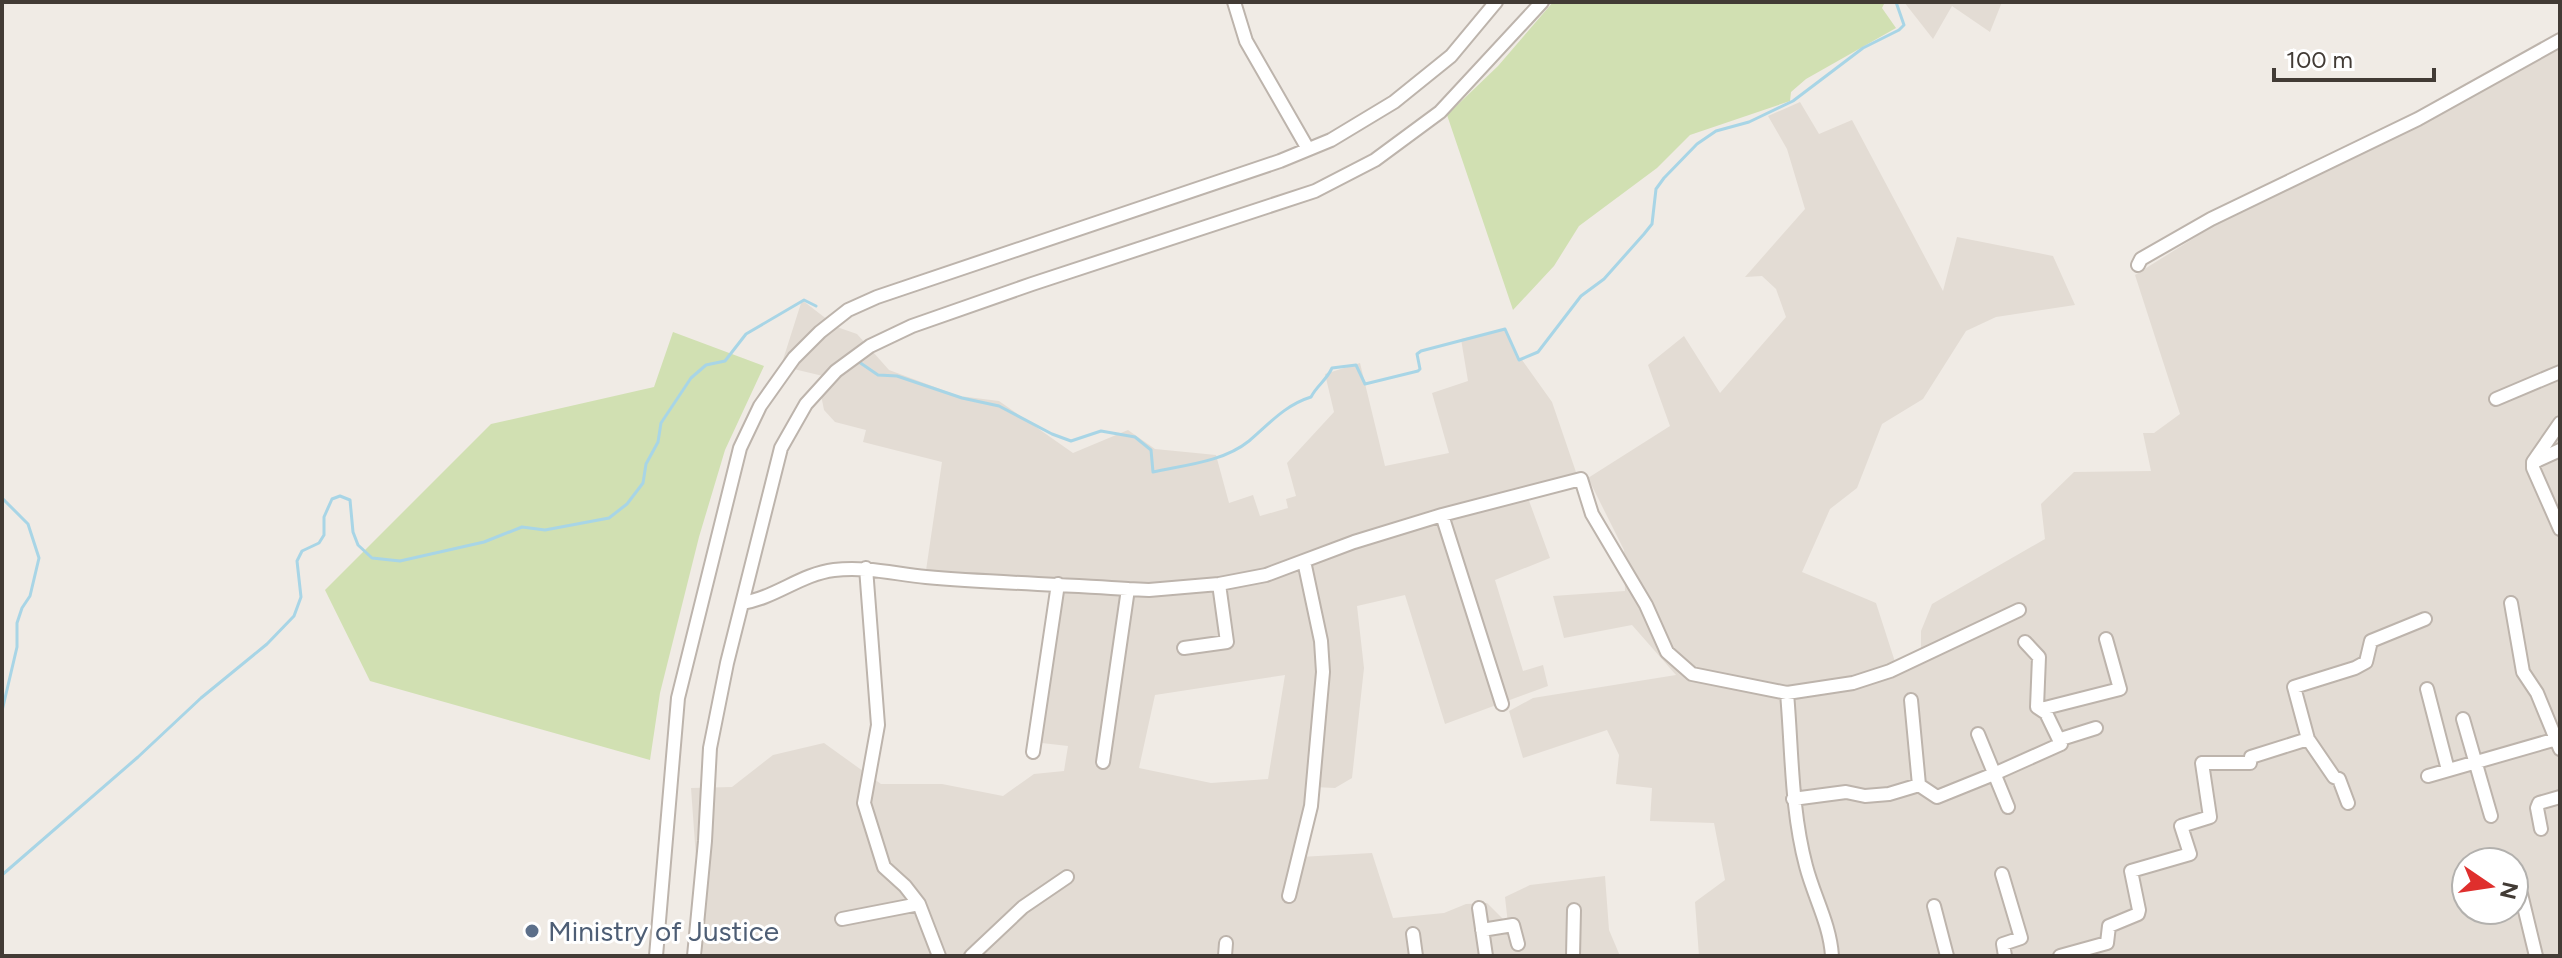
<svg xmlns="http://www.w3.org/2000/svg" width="2562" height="958" font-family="Figtree,sans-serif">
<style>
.residential{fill:#e3dcd4;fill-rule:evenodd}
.green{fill:#d1e0b2}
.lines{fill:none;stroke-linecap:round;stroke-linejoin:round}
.stream{stroke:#a8d5e6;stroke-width:3}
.minor-casing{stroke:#bdb4ac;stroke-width:16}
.minor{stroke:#fff;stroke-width:12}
.service-dot{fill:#5c6f8a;stroke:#fff;stroke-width:3}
.labels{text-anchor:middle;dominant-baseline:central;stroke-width:6;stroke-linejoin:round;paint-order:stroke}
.service-label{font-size:28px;fill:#4e5e75;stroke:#fff;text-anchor:start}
</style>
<rect width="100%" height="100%" fill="#f0ebe5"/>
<!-- residential -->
<path class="residential" d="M1904,2H2002L1990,32L1952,6L1933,39Z
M2560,44V956H1699L1695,902L1725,880L1714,823L1650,821L1652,788L1616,784L1619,755L1607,730L1523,758L1509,711L1533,698L1676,675L1632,625L1564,638L1553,596L1625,591L1624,550L1588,478L1670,426L1648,365L1684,336L1720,393L1786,317L1776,289L1762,276L1745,277L1805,209L1787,149L1768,116L1800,102L1819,134L1852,120L1943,291L1957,237L2053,256L2075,305L1996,317L1966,331L1923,399L1882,424L1857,488L1830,509L1802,572L1876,603L1897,668L1921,655V631L1932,604L2045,539L2041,504L2074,472L2151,471L2143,433H2154L2180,414L2135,275L2250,203L2275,196L2299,176ZM2466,862H2514V910H2466Z
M802,300L837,327L857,334L889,370L959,396L999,401L1073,453L1128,430L1155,449L1216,455L1229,503L1253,495L1260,516L1288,508L1286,499L1296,496L1287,463L1334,412L1325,374L1360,363L1385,466L1449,453L1432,393L1468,381L1461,339L1505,329L1519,360H1522L1552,402L1577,475L1528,498L1550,558L1495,580L1523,671L1543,665L1548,686L1445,724L1405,595L1357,606L1364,668L1352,778L1335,788L1314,787L1300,857L1372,853L1393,918L1444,913L1466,904L1487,903L1508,924L1505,897L1530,885L1605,876L1609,930L1620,956H703L691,788L732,787L773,755L824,743L881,784H942L1003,796L1034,774L1064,771L1068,746L1033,742L1058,584L925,577L942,462L863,442L866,430L835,422L824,410L821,395L823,376L781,366ZM1285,675L1268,779L1211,783L1139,768L1155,695Z"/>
<!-- green -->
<path class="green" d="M1553,2H1885L1882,8L1896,28L1806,79L1791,92L1790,101L1690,135L1657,168L1579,226L1554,266L1513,310L1447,115L1498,66Z
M673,332L764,366L725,450L699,537L660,693L650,760L370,681L325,590L491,424L654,387Z"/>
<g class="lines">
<!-- stream -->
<path class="stream" d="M859,362L878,375L897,376L962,398L999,406L1052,434L1071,441L1101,431L1135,437L1151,450L1153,472C1185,465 1223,462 1249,441C1269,424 1285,405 1311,397C1317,385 1326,381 1332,368L1356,365L1365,384L1418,371L1420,369L1417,354L1421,351L1505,329L1519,360L1538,352L1581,296L1604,279L1644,234L1652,224L1656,189L1664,178L1697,144L1716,131L1749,122L1793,101L1863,48L1899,30L1904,25L1896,2
M2,498L28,524L39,558L30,596L22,608L17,623V647L2,711
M2,875L138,757L201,698L267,644L294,616L301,597L297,561L302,551L319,543L324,535V517L332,499L340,496L350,500L353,532L358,545L372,558L400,561L484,542L522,527L545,530L609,518L627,504L643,483L646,464L658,442L661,423L691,378L706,365L725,361L746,334L804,300L816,306"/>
<!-- minor casing -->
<g class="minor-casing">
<path id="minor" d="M1234,2L1246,41L1308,149
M2138,265L2141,259L2211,219L2418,119L2560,40
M2496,399L2560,372
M2560,423L2533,462V468L2560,529
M2534,462L2560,450
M1442,515L1502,704
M866,568L878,725L864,803L884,867L905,886L919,904L939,956
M742,603C775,598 801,574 834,570C865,566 895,574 926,577C993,583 1061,584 1128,589L1149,590L1219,584L1266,575L1354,542L1442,515L1581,479L1592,514L1646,605L1667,652L1692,674L1787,693L1853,683L1890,671L2019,610
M2511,603L2523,672L2537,693L2560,749
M2025,642L2039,657L2037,707L2046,713L2061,744
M1184,648L1227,642L1219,584
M2427,689L2448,770
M1787,693C1792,750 1791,810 1806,866C1814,897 1830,924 1832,956
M1911,700L1919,785
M2041,709L2120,689L2106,639
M2463,719L2491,816
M1978,734L2008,807
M1033,752L1058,584
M1103,762L1128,589
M2428,776L2560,738
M1919,785L1937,797L1994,774L2061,744V739L2096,728
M1793,799L1846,792L1865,796L1889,794L1919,785
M2348,803L2339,779L2334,777L2308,739L2294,687L2355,668L2366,662L2371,641L2425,619
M2541,829L2537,808L2539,803L2560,797
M2002,874L2021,938L2003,944L2005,956
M2521,894L2536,956
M1289,896L1311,806L1323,672L1321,641L1304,561
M1934,906L1947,956
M1479,908L1486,956
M842,919L919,904
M1482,930L1513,925L1518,944
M1413,934L1416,956
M656,956L678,698L740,448L760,406L794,358L820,332L848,310L877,297L1280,161L1331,140L1394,102L1451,56L1496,2
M694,956L705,841L710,748L727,663L781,448L806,404L836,371L870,346L912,326L1032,284L1315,191L1375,160L1440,112L1542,2
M971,956L1023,907L1067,877
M1225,956L1226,943
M1573,956L1574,910
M2060,956L2107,943L2109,926L2138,914L2139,910L2131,871L2190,854L2181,826L2210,817L2202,763H2250L2251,757L2308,739"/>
</g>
<!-- minor -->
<use href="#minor" class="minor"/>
</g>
<!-- markers -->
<circle class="service-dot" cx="532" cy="931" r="8"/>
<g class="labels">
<!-- service labels -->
<g class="service-label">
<text x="548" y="931">Ministry of Justice</text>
</g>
</g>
<!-- border -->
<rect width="2562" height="958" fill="none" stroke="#423b35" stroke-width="8"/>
<!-- north arrow -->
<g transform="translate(2490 886) rotate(103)"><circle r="38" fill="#ffffff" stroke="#b3b1ae" stroke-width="2"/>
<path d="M0-6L14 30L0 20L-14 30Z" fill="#df2f2d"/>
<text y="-12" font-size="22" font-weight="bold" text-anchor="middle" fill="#423b35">N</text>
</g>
<!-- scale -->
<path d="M2274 68v12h160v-12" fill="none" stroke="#423b35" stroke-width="4"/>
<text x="2286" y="68" font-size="24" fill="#423b35" stroke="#ffffff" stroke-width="6" paint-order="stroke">100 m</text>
</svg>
